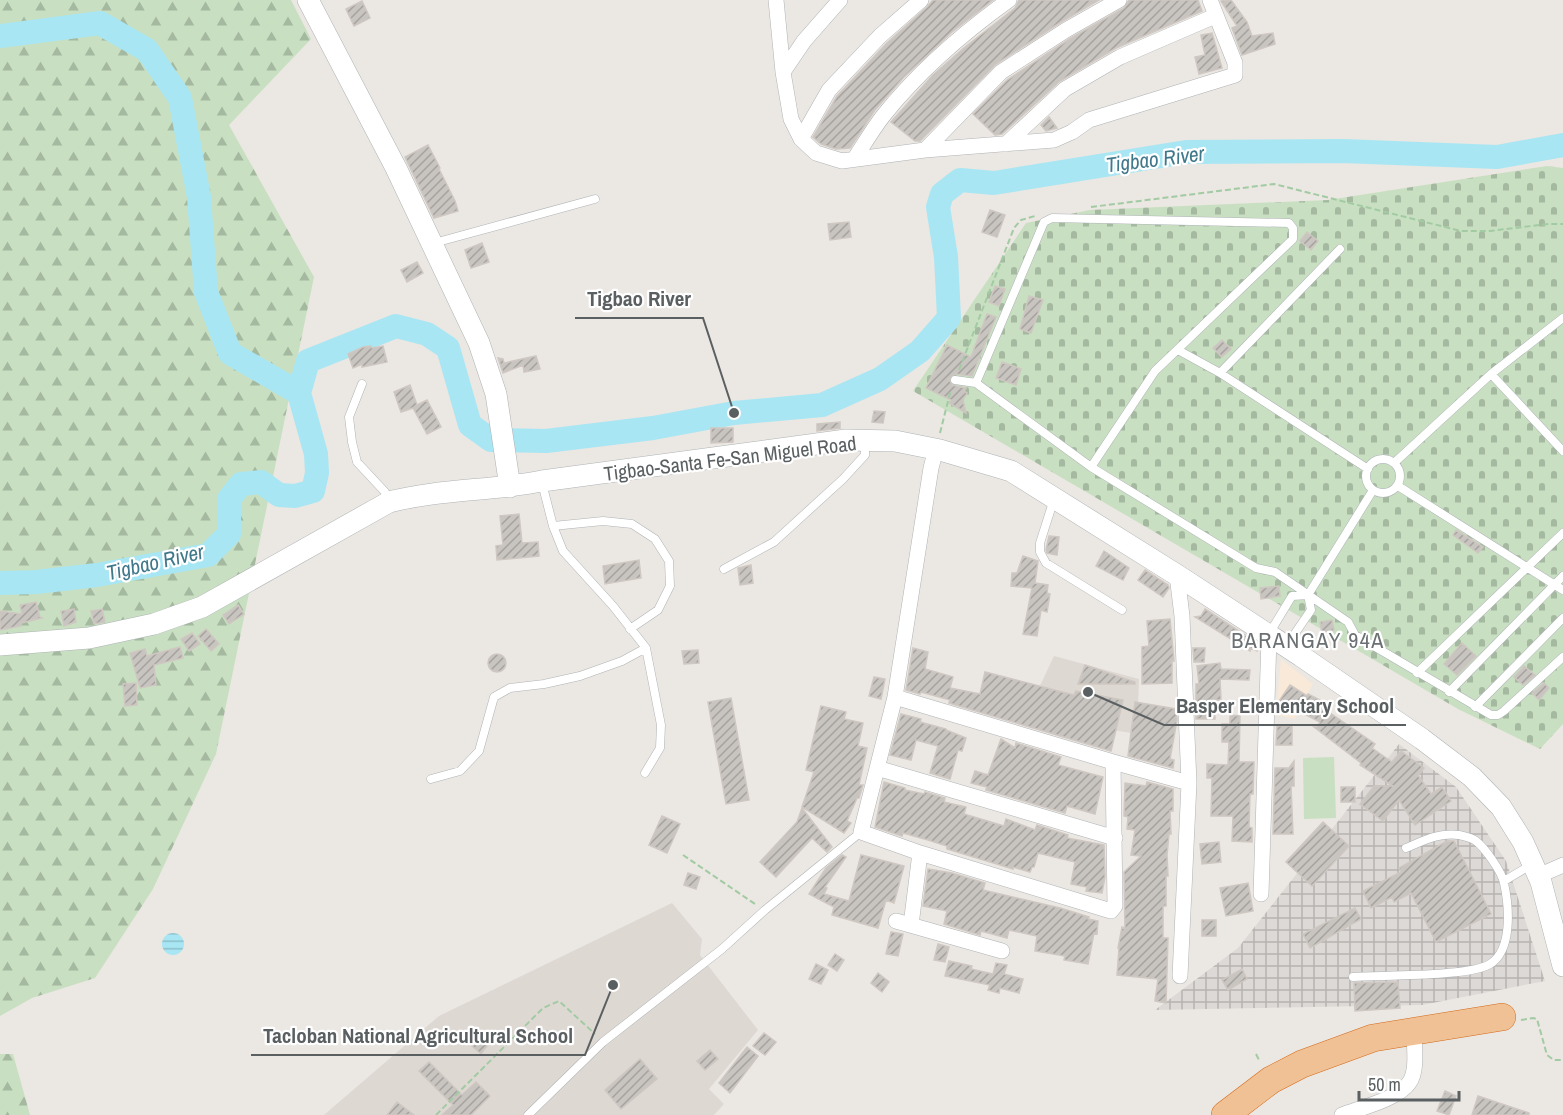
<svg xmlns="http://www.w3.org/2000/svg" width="1563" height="1115" font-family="'Archivo Narrow',sans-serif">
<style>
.commercial{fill:#f9e9d9}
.industrial{fill:url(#industrial-grid)}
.education{fill:#ded8d3}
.forest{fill:url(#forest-firs)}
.cemetery{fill:url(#cemetery-stones)}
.park{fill:#c8e0c1}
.water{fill:url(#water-rules)}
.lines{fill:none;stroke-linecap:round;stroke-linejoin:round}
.river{stroke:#a8e6f4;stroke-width:24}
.building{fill:url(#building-hatch);stroke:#cfc7c1;stroke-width:1.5}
.lane-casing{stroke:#afb3b6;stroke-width:9}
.street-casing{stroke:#afb3b6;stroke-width:16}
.secondary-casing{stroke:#aeb3b5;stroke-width:22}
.highway-casing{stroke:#d36a1a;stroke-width:28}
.path{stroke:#a2cba3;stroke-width:2;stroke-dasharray:6 3;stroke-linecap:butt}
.lane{stroke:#fff;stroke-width:8}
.street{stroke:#fff;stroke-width:15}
.secondary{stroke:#fff;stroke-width:21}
.highway{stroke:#f0c194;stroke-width:27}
.labels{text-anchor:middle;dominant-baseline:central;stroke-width:4.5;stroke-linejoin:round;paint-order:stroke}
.street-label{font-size:20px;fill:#5a5f61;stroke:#fff}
.water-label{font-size:21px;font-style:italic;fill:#40788b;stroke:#fff}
.quarter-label{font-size:22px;letter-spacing:1.5px;fill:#6b7173;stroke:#fff}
.leader{fill:none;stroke:#5a5f61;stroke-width:2}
.callout-dot{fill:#5a5f61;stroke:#fff;stroke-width:2}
.callout-label{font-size:21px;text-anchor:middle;font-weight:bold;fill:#5a5f61;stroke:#fff;stroke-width:4.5;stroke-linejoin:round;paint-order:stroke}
</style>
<defs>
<pattern id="industrial-grid" width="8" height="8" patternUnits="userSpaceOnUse" patternTransform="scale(1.5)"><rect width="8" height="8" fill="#ddd9d6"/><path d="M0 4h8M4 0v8" fill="none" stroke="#b6b3b1"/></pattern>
<pattern id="forest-firs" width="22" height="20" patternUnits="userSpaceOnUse" patternTransform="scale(1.5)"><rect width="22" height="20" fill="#c8e0c1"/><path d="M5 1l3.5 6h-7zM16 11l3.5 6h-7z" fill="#a5b9a0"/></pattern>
<pattern id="cemetery-stones" width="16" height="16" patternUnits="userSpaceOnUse" patternTransform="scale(1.5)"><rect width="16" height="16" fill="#c8e0c1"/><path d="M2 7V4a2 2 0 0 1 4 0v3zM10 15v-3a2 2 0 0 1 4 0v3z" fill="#a5b9a0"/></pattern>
<pattern id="water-rules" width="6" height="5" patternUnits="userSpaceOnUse" patternTransform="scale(1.5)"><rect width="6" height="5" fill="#a8e6f4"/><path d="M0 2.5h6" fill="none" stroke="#8cbec9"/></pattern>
<pattern id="building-hatch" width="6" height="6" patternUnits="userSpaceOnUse" patternTransform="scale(1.5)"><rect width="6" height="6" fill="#c8c4c0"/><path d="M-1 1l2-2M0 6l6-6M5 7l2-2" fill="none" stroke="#a5a29f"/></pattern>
</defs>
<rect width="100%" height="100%" fill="#ebe7e2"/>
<!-- commercial -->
<path class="commercial" d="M1281,659L1313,684L1295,719L1276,715Z"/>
<!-- industrial -->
<path class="industrial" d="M1399,744L1456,787L1506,861L1545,981L1422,1005L1155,1010L1238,948Z"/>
<!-- education -->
<path class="education" d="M1054,656L1139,679L1137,734L1113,730L1031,705Z
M672,903L702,939L700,955L758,1030L709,1089L724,1104L714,1115H324L439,1016Z"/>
<!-- forest -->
<path class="forest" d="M0,0H291L311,39L229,125L314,277L216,754L153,889L95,978L32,998L0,1016Z
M0,1054H13L30,1115H0Z"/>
<!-- cemetery -->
<path class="cemetery" d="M1547,166L1563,168V724L1540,749L1458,709L913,391L1026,223L1090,210L1328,200Z"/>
<!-- park -->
<path class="park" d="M1334,757L1336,818L1304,819L1303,758Z"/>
<!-- water -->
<path class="water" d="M162 944a11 11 0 1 1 22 0a11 11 0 1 1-22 0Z"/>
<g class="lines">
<!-- river -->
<path class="river" d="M0,36L100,23L147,50L180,98L199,197L206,292L230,353L299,393
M0,583L36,582L97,575L208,555L229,534V499L241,484L261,482L279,495L295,496L313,491L317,473L316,454L299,393L308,361L396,326L427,334L448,348L470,425L491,440L546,441L653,428L734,413L822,405L880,379L920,351L949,318L946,257L938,207L942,194L960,180L994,183L1186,152L1343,151L1497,157L1563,145"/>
</g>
<!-- building -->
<path class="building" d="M933,0H993L952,32L904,77L875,110L850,148L836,149L821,144L813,137L837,96L887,43L927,7Z
M1019,0H1099L1061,22L996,64L920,141H915L891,122L933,75L965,47L1015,8Z
M1129,0H1198L1202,11L1116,48L1060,81L1002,134L995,135L973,114L1007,80L1071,38L1124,8Z
M1231,0L1247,22L1252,36L1273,33L1275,44L1242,55L1232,28L1237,26L1221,1Z
M362,1L370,18L354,26L346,9Z
M1212,33L1222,68L1199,74L1195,57L1205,55L1201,35Z
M1049,117L1057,128L1046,131L1041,125Z
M428,145L440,168L439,169L455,201L458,211L434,218L405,157Z
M990,210L1005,215L997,237L982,232Z
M849,222L851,237L830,240L828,224Z
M1307,232L1318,241L1311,250L1300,241Z
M482,243L489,262L471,268L465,250Z
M417,262L423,273L407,282L401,270Z
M995,286L1005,289L999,306L989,302Z
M1029,296L1043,300L1031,333L1020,329Z
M987,314L996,317L972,376L955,374L949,379L952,385L966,388L964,391L967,393L963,400L966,413L949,403L951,400L926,388L947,345L971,357Z
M1222,340L1231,349L1222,357L1213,348Z
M371,346L372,348L383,346L387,362L362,367V364L353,368L348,354L363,347Z
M536,356L540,369L524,372L523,365L503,373L498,358L503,359L504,363Z
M1002,362L1021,369L1016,385L996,378Z
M410,385L417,405L427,400L441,427L427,434L413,408L401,412L394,392Z
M874,411L885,412L883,423L872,422Z
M840,422V428L817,431V424Z
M711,428H733V442L711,443Z
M519,514L522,543L538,542L539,556L497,560L496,546L503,545L500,516Z
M1456,530L1483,547L1478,553L1453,535Z
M1049,536L1059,537L1057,555L1047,553L1046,550Z
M1104,551L1129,568L1123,580L1096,566Z
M1023,556L1038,561L1035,583L1048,585L1047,593L1050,594L1047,612L1041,610L1037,636L1023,634L1032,588L1011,586L1012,573H1017Z
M639,560L641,578L605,584L603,566Z
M751,565L753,583L740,585L738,568Z
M1145,570L1168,585L1169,588L1163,597L1138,580Z
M1279,586L1280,596L1261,599L1260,588Z
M36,602L40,617L42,618L21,623V626L0,630V611L22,614L20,605Z
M238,605L244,614L229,624L223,615Z
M74,609L76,622L64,626L61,611Z
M102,609L105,622L94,624L91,611Z
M1205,609L1259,644L1257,651L1250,648V651L1195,617L1201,616Z
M1170,619L1174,661H1172V683L1142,684V647L1149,646L1147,621Z
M1332,620L1334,630L1322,633L1320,622Z
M206,629L219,644L211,651L198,636Z
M192,633L200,644L189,651L181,639Z
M1462,643L1476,656L1457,675L1444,664Z
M180,647L183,658L154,665L156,685L140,688L130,653L145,649L147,656Z
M913,648L928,652L925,669L953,677L950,688L980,694L985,672L1074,695L1076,691L1123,700L1111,751L949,703L950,700L921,692L920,694L906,690Z
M1193,648H1205L1204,662H1194Z
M698,650L699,663L684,664L682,651Z
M488 663a9 9 0 1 1 18 0a9 9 0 1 1-18 0Z
M1220,663L1221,669L1250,670L1249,680L1220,679L1221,700H1214L1215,719H1196V684H1199L1197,666Z
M1085,665L1135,682V684H1078Z
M1524,666L1535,675L1523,685L1514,677Z
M874,677L885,679L881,699L869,696Z
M136,683L137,705L125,706L123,684Z
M1544,683L1549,688L1539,700L1532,693Z
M1290,685L1307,696L1308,694L1322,701L1320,706L1375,744L1372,748L1392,762L1401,751L1424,768L1418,775L1431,794L1442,787L1451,801L1415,825L1399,800L1383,821L1360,804L1374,786H1393L1360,765L1361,763L1314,727H1317L1320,722L1293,708V711L1279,701Z
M731,698L749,800L726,804L708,702Z
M1135,702L1176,709L1177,720L1170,759L1174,760L1173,768L1128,756Z
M821,706L846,712L844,719L863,723L858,746L867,748L859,785H863L859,798H857L847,821L851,823L844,833L802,807L814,772L806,770Z
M901,714L921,719L920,722L946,729V730L966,738L962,751L958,750L950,779L930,773L938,746L916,740L911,760L890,755Z
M1230,715L1240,716L1239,762H1254L1253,794H1250L1249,827L1252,828V842L1232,841L1233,816H1211L1212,778H1207V764L1228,765L1229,742H1222V724H1230Z
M1277,726H1292V745H1276Z
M1001,739L1015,748L1016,743L1061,757L1058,765L1103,777L1095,814L1067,806L1065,813L986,790L987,787L971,783L975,771L988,775Z
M1294,761V786H1291L1293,834H1273L1275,768H1289Z
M884,782L905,788V790L924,794L925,792L945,798L944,802L966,807L964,814L1004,826L1006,819L1035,830L1037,825L1068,835L1067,838L1104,845L1105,877L1102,893L1086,891L1087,887L1071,884L1075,862L1038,853L1034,867H1032L1030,872L1013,867V869L947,849V846L928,840L903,833L902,836L875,827Z
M1147,782L1173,789V811H1170L1171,834H1169L1167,855L1168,876H1166V906H1163V938H1168L1166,1003L1155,1001L1158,979L1117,975L1119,949L1118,948L1122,927L1125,928L1124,872L1141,856L1131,855L1135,830L1127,829L1128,817L1124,816L1125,783L1146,786Z
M1341,787H1355V802H1341Z
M802,808L832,847L827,852L812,838L776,877L760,862L797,822Z
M662,816L680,824L667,853L649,845Z
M1323,822L1349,846L1312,886L1286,862Z
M1447,841H1454L1491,914L1436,942L1411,893L1394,902L1392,897L1371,908L1363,891L1401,872L1399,868Z
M1219,842L1221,862L1202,864L1200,844Z
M842,855L846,857L825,887L827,888L824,894L849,901L861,855L904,866L894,903L886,900L878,928L832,915L834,907L809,894L826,868Z
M928,869L952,873L985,883L983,890L1060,908L1089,917L1088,919L1098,921L1097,934L1094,933L1088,964L1064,960L1065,956L1035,951L1037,936L1009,930L1007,938L981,931L980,935L944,924L947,911L923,906Z
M688,873L700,877L696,889L684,885Z
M1248,883L1253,911L1226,916L1220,888Z
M1355,908L1361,919L1310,948L1303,934Z
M1202,920H1216V936H1202Z
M891,932L903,934L898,956L886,954Z
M938,944L949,947L945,962L934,960Z
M835,954L844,960L837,971L828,965Z
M949,961L972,966L971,969L993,974L996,963L1007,965L1004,974L1023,979L1019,993L1000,988L999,993L988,990L990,985L945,976Z
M816,964L828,970L821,984L809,979Z
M1242,969L1247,979L1228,990L1222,980Z
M878,973L889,982L882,992L871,983Z
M1398,982L1400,1008L1355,1011L1354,983Z
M764,1033L776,1042L765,1055L753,1046Z
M482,1035L490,1042L481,1054L472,1046Z
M747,1047L758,1056L730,1093L719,1083Z
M710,1050L718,1059L705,1070L697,1061Z
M640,1059L657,1079L621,1109L605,1090Z
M429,1062L462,1095L476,1082L490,1096L471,1115H442L453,1105L419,1071Z
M1445,1091L1456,1096L1449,1115L1437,1111Z
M1478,1096L1529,1113V1115H1472Z
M397,1102L414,1115H387Z"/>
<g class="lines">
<!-- lane casing -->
<g class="lane-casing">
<path id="lane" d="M434,243L595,199
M1178,350L1220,373L1368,469
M1220,373L1340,249
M1491,374L1563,451
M955,380L976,383L1091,467L1256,568L1275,572L1348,622L1355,635L1491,715H1498L1504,711L1563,657
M976,383L1044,222L1052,218L1289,223L1293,228V239L1155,371L1091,467
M362,384L349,417L352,442L357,462L385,492L389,500
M1366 476a17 17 0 1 1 34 0a17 17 0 1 1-34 0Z
M1394,463L1491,374L1563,318
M542,483L553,526L563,551L613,606L646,648L661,725L660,748L645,773
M1398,486L1563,590
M1054,499L1040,543V552L1046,563L1122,610
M553,526L603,521L632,524L655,539L669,561L670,586L658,610L630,629
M724,569L774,542L843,479L865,455V442
M1269,634L1292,596L1308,595
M1287,645L1311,610L1308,595L1373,490
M1417,673L1563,533
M1449,692L1563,576
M1475,707L1563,618
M431,779L460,771L479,751L494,697L510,688L544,684L580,676L622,661L646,648
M1504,881L1531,865
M1353,977C1382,975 1469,977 1490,964C1513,950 1509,906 1504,883C1502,872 1485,848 1476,841C1472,838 1464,836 1459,835C1440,832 1423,841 1406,848
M528,1115L603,1042L722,949L765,910L861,832"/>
</g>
<!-- street casing -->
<g class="street-casing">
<path id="street" d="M776,0L783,72L791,119L801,139L816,153L842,161L925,150L1054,140L1072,132L1089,120L1235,75V63L1210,0
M783,72L804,41L840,0
M801,139L829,90L880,36L921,0
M1006,144L1065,89L1120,57L1215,16
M925,150L1001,72L1066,30L1119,0
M855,158C864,144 873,129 883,116C919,71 963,33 1009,0
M936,449L931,468L895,697L861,832L920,853L1111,911L1115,906L1113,762
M1177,575L1182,616L1189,783L1180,976
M895,697L1113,762L1189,783
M877,768L1115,838
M1538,876L1563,865
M1261,894L1269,637
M896,921L1002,951
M911,925L920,853
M1342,1115C1360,1108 1398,1099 1409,1083C1418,1071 1414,1047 1414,1032"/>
</g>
<!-- secondary casing -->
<g class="secondary-casing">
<path id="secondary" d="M308,0L396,168L479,343L496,394L510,487
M0,645L89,638L154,624L202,607L389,502C439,489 491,491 542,481L846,440L895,441L940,450L1011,471L1177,575L1301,656L1422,739L1472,777L1501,807L1523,842L1541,882L1563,966"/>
</g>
<!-- highway casing -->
<g class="highway-casing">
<path id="highway" d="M1225,1115L1271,1080L1302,1064L1373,1038L1502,1017"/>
</g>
<!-- path -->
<path class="path" d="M1091,207L1274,184L1461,231H1490L1548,224H1563
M959,370L1014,228L1021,220L1035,216
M940,433L951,389
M683,855L755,904
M1521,1020L1533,1018L1537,1019L1547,1055L1554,1060H1563
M1256,1054L1260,1062
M436,1115L543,1008L559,1001L595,1034"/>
<!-- lane -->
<use href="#lane" class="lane"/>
<!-- street -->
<use href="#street" class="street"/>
<!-- secondary -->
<use href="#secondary" class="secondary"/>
<!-- highway -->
<use href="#highway" class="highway"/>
</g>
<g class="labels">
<!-- street labels -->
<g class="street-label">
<text transform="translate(730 458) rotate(-7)">Tigbao-Santa Fe-San Miguel Road</text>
</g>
<!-- water labels -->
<g class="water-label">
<text transform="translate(1155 159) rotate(-7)">Tigbao River</text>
<text transform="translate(155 562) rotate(-13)">Tigbao River</text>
</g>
<!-- quarter labels -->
<g class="quarter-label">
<text x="1308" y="640">BARANGAY 94A</text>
</g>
</g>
<!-- callouts -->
<path class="leader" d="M734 413L703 318H575M1088 692L1164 725H1406M613 985L585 1055H251"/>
<g class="callout-dot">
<circle cx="734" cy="413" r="6"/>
<circle cx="1088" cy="692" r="6"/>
<circle cx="613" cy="985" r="6"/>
</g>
<g class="callout-label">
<text x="639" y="306">Tigbao River</text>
<text x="1285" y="713">Basper Elementary School</text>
<text x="418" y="1043">Tacloban National Agricultural School</text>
</g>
<!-- scale -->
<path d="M1359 1091v9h100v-9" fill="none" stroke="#5a5f61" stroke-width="3"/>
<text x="1368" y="1091" font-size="18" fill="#5a5f61" stroke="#ffffff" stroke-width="4.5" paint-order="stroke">50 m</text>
</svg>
